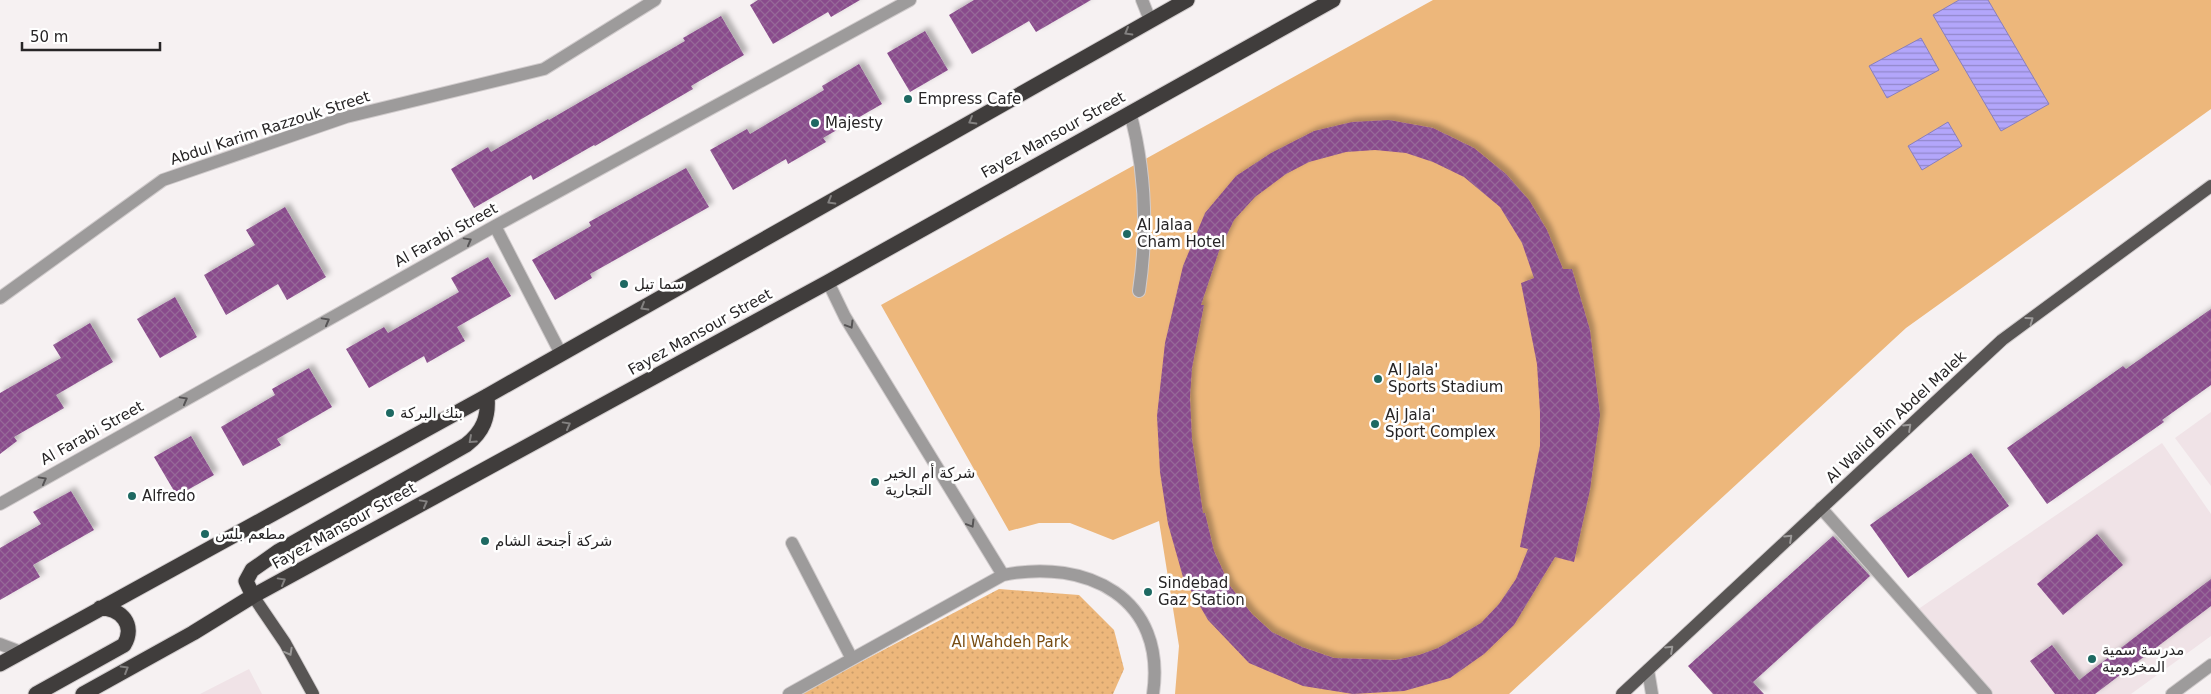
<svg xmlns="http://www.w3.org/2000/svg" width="2211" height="694" font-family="'DejaVu Sans',Vazirmatn,sans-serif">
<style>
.built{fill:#f0e3e7}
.grass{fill:url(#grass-dots)}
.garden{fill:#edb77b}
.water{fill:url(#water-rules);stroke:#897fbb}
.building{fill:url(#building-cross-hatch);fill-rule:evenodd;filter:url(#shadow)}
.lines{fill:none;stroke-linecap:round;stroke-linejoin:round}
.minor-casing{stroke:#d1cccd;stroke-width:14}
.major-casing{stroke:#d1cccd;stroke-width:14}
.highway-casing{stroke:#d1cccd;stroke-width:17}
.minor{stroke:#9d9b9b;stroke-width:12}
.major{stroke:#585554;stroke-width:12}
.highway{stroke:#403d3c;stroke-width:15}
.oneway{stroke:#838180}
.oneway2{stroke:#565455}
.oneway3{stroke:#9b9998}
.poi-dot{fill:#1e6962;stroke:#fff;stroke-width:2}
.labels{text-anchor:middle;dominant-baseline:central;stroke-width:5;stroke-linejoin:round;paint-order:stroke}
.poi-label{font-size:15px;fill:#272526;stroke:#fff;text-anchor:start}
.street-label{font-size:15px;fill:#272526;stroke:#fff}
.park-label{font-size:15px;fill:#784d13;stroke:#fff}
</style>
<defs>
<pattern id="grass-dots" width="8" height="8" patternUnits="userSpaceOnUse" patternTransform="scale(1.25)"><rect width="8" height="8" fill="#edb77b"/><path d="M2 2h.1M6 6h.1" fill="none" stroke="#cb9d6a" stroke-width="1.8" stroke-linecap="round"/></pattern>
<pattern id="water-rules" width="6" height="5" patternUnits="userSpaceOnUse" patternTransform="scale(1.25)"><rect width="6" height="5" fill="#b3a6fb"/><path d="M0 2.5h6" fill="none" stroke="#9287cb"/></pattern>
<pattern id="building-cross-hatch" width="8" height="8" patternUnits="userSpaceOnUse" patternTransform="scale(1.25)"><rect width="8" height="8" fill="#894b8c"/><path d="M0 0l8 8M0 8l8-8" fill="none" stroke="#966898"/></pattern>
<filter id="shadow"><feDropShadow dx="4.5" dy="-4.5" stdDeviation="2.5" flood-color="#0004"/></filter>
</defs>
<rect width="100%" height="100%" fill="#f6f1f2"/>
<!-- built -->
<path class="built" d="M2211,412V486L2175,438Z
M2162,443L2211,514V636L2131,694H1986L1911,614Z
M249,669L262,694H200Z"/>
<!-- grass -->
<path class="grass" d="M999,589L1079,595L1114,630L1124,669L1113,694H800Z"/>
<!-- garden -->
<path class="garden" d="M1433,0H2211V109L1906,328L1509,694H1175L1179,646L1159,521L1113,540L1070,523H1039L1009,531L881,305Z"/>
<!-- water -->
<path class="water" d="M1959,0H1988L2049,104L2001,131L1933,15Z
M1921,38L1939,70L1887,98L1869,66Z
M1948,122L1962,146L1922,170L1908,146Z"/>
<!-- building -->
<path class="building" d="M758,0H860L831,17L828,12L773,44L750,5Z
M974,0H1091L1036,32L1029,21L972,54L949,15Z
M721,16L744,55L691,86L693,89L595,146L594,145L533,180L531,175L474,208L451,169L488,147L491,152L548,119L549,120L685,41L683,38Z
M925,31L948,70L910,92L887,53Z
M859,64L882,104L823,138L826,142L788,164L786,159L733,190L710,150L747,129L750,134L824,90L822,86Z
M1389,120L1433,128L1474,148L1506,174L1529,200L1547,230L1563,269H1572L1590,330L1600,415L1590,490L1574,562L1555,557L1514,625L1484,654L1450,678L1404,691L1353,694L1303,686L1249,663L1208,620L1183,577L1168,524L1160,472L1157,416L1165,343L1183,266L1205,213L1236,176L1271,153L1314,131L1352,122ZM1375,150L1406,153L1433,162L1464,177L1500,207L1522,243L1534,278L1521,283L1537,364L1540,412V446L1520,547L1528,549L1516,579L1499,604L1481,623L1438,648L1419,655L1395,660L1334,658L1302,647L1272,632L1252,614L1230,586L1214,551L1205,513H1203L1192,439L1190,397L1192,368L1204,305H1201L1219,251L1234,220L1255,197L1286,174L1309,162L1346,152Z
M686,168L709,207L590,274L592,278L555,300L532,260L591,226L589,222Z
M285,207L326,277L287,300L278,284L226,315L204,275L255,245L246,230Z
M488,257L511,296L457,327L465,341L427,363L424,356L369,388L346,349L384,327L388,333L459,292L451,278Z
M175,297L197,337L160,358L137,319Z
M2211,309V385L2162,420L2164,422L2047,504L2007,448L2123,366L2126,369Z
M90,323L113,362L56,395L64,408L14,437L17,441L0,454V393L61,358L53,345Z
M309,368L332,407L277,439L281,445L243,466L221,427L275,395L272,389Z
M191,436L214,475L177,496L154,457Z
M1971,453L2009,506L1908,578L1870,525Z
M71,491L94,530L33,565L40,577L0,600V548L41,524L33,512Z
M2097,534L2123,565L2063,615L2037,584Z
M1833,536L1870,576L1753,682L1764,694H1713L1688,666Z
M2211,579V606L2095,694H2055L2030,661L2052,645L2079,680Z"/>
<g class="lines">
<!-- minor casing -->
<g class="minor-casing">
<path id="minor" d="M1142,0L1150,20
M1130,112C1146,172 1148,230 1139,291
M495,226L561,354
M828,282L845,317L1003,575
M0,298L163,180L346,117L544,69L655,0
M0,504L495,226L910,0
M1821,508L1986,694
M792,543L852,659
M0,644L21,652
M1648,670L1652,694
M789,694L1003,575C1087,558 1167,598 1153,694
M2172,694L2211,665"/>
</g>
<!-- major casing -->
<g class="major-casing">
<path id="major" d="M253,596L285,643L313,694
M1622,694L2002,340L2211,186"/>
</g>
<!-- highway casing -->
<g class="highway-casing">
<path id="highway" d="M253,596L246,581L252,570L279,551L466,445C483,432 489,417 487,396
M0,664L487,396L1187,0
M36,694L124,645C136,625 121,608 100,608
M83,694L193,633L253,596L828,282L1333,0"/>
</g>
<!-- minor -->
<use href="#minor" class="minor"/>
<!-- major -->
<use href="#major" class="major"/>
<!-- highway -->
<use href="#highway" class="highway"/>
</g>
<!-- one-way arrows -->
<defs><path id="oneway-chevron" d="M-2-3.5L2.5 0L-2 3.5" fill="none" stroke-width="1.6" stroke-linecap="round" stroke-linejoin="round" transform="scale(1.25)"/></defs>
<g class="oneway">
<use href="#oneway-chevron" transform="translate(1128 32) rotate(150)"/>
<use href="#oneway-chevron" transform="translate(972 121) rotate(150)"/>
<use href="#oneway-chevron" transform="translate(831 201) rotate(150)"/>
<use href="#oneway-chevron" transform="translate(644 307) rotate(150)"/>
<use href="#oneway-chevron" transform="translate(567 425) rotate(-29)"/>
<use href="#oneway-chevron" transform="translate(472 440) rotate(138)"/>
<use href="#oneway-chevron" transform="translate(424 503) rotate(-29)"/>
<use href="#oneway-chevron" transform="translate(282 581) rotate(-29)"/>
<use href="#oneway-chevron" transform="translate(125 669) rotate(-31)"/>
</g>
<g class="oneway2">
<use href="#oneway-chevron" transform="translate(468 241) rotate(-29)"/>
<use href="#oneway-chevron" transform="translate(326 321) rotate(-29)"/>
<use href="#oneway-chevron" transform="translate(850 325) rotate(59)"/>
<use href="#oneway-chevron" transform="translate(184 400) rotate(-29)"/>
<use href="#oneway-chevron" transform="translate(43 480) rotate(-29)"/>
<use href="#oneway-chevron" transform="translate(971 524) rotate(59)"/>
</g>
<g class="oneway3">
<use href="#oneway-chevron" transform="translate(2030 320) rotate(-36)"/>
<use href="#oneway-chevron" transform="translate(1908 427) rotate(-43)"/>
<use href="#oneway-chevron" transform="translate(1789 538) rotate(-43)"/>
<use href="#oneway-chevron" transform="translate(1670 649) rotate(-43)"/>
<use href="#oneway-chevron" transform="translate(289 652) rotate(61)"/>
</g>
<!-- markers -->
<g class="poi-dot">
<circle cx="908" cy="99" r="5"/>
<circle cx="815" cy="123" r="5"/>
<circle cx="1127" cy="234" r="5"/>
<circle cx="624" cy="284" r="5"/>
<circle cx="1378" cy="379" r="5"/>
<circle cx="390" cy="413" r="5"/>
<circle cx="1375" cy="424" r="5"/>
<circle cx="875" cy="482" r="5"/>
<circle cx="132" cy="496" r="5"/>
<circle cx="205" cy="534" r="5"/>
<circle cx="485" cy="541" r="5"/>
<circle cx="1148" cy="592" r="5"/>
<circle cx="2092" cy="659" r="5"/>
</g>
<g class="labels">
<!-- poi labels -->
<g class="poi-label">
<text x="918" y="99">Empress Cafe</text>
<text x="825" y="123">Majesty</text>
<text x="1137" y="225">Al Jalaa<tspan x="1137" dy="17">Cham Hotel</tspan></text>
<text x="634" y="284">سما تيل</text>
<text x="1388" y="370">Al Jala'<tspan x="1388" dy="17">Sports Stadium</tspan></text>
<text x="400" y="413">بنك البركة</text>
<text x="1385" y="415">Aj Jala'<tspan x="1385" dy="17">Sport Complex</tspan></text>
<text x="885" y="473">شركة أم الخير<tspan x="885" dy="17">التجارية</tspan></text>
<text x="142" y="496">Alfredo</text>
<text x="215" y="534">مطعم بلس</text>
<text x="495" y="541">شركة أجنحة الشام</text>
<text x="1158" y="583">Sindebad<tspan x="1158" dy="17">Gaz Station</tspan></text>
<text x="2102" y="650">مدرسة سمية<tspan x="2102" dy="17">المخزومية</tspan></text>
</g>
<!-- street labels -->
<g class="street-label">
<text transform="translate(270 128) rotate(-18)">Abdul Karim Razzouk Street</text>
<text transform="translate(1053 135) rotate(-29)">Fayez Mansour Street</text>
<text transform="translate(446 235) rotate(-29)">Al Farabi Street</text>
<text transform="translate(700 332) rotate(-29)">Fayez Mansour Street</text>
<text transform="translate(1896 417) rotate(-43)">Al Walid Bin Abdel Malek</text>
<text transform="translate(92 433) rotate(-29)">Al Farabi Street</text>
<text transform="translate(344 526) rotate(-29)">Fayez Mansour Street</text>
</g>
<!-- park labels -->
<g class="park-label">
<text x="1010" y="642">Al Wahdeh Park</text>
</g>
</g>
<!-- scale -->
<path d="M22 42v8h138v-8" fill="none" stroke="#272526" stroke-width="2.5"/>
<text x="30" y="42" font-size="15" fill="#272526" stroke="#ffffff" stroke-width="4" paint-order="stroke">50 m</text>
</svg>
